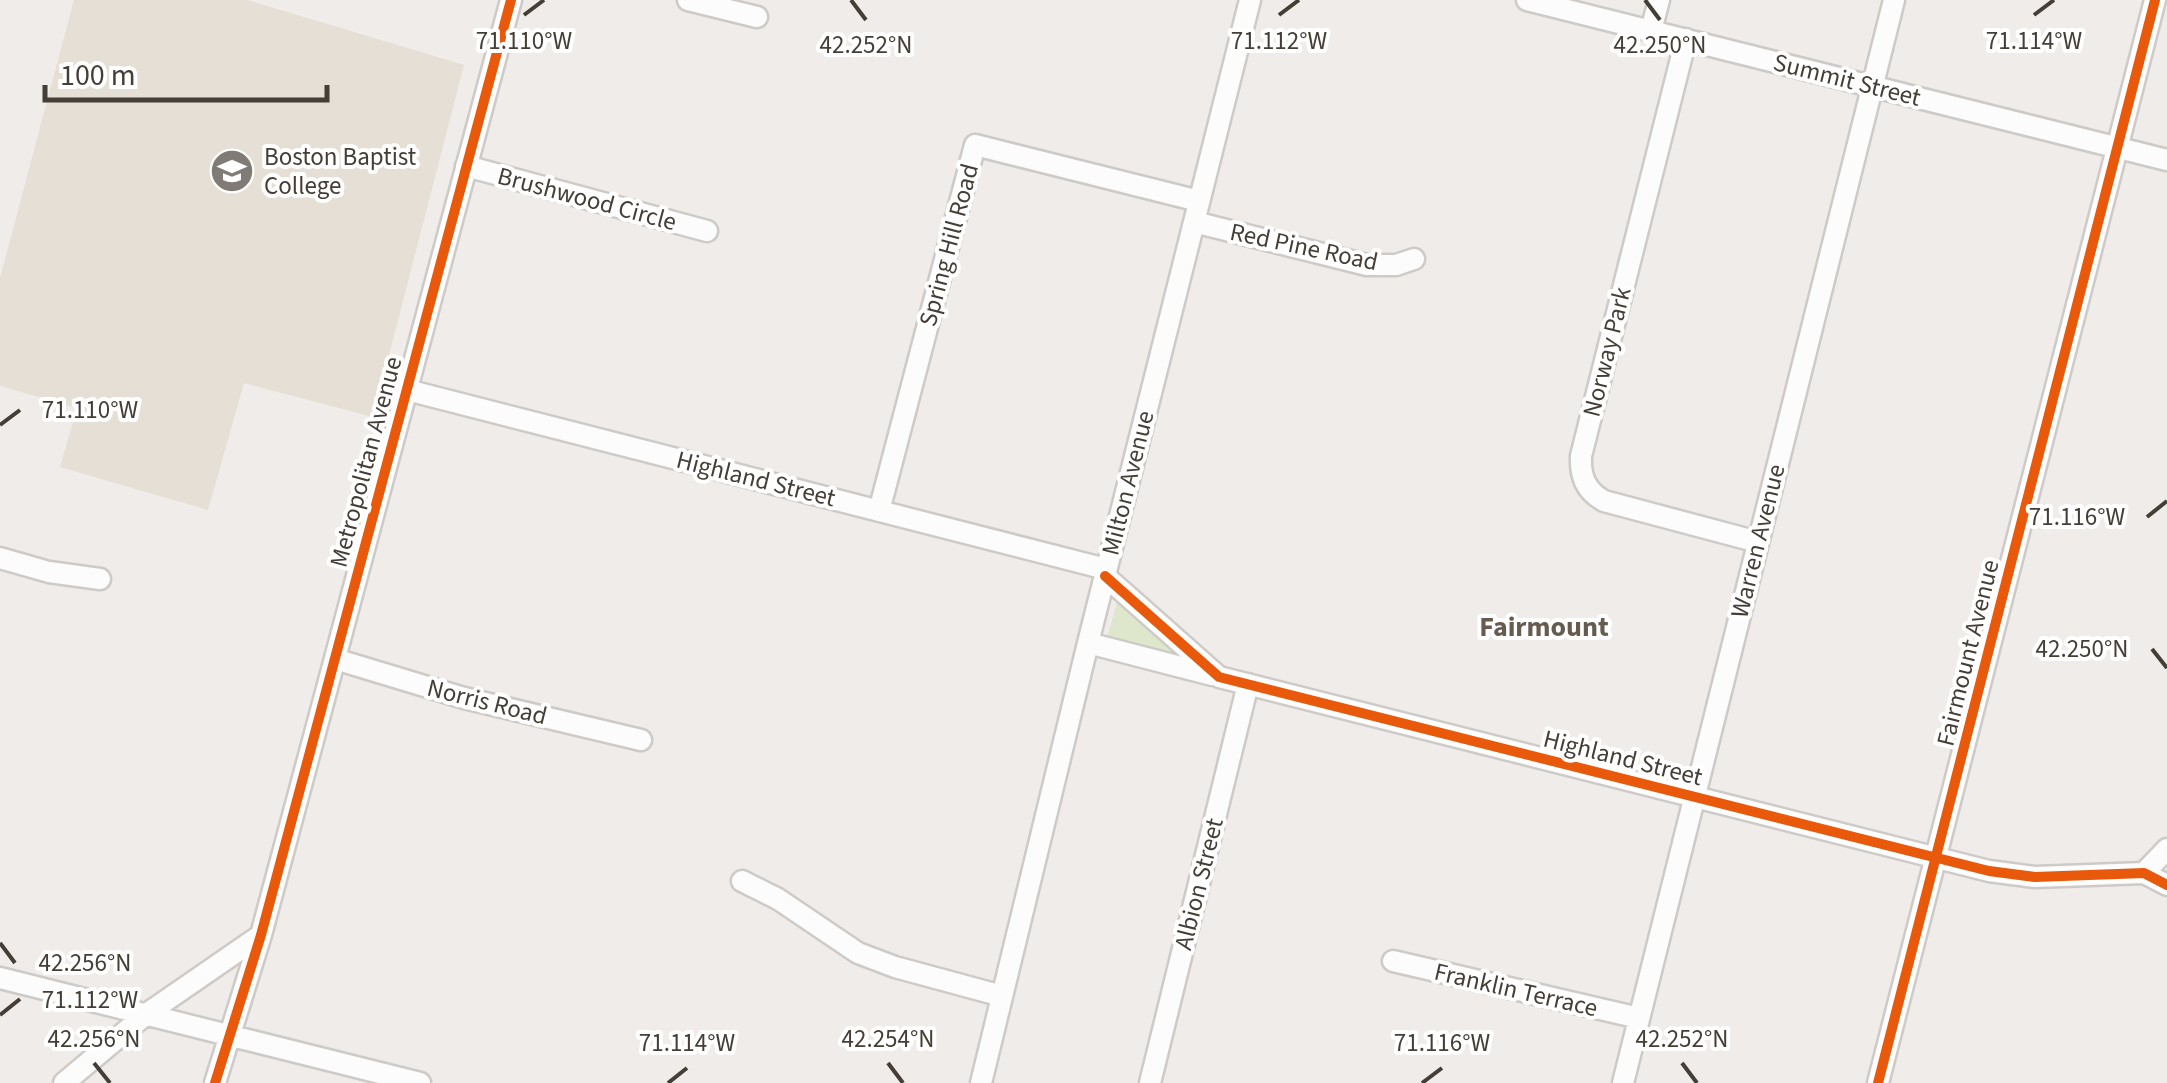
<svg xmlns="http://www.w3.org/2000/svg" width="2167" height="1083" font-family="'Source Sans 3',sans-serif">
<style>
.education{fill:#e5dfd5}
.green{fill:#dee6cb}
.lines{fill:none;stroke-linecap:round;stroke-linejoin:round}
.minor-casing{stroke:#cdcac7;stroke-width:25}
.minor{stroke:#fdfcfc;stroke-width:20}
.cycleway-casing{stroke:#fff;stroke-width:16}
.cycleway{stroke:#e8590c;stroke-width:10}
.ticks{fill:none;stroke:#443e36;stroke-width:4}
.labels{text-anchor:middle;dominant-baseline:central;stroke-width:8;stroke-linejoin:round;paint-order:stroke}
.street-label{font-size:25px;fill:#443e36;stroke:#fff}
.poi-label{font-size:25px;fill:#443e36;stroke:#fff;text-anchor:start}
.neighbourhood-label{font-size:28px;font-weight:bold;fill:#655b4f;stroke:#fff}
.ticks-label{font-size:25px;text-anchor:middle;fill:#443e36;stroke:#fff;stroke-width:8;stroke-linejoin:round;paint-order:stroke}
</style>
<rect width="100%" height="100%" fill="#efece9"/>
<!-- education -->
<path class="education" d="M74,0H247L464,65L373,417L244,383L208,510L60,467L77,408L0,386V278Z"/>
<!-- green -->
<path class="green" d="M1117,602L1181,657L1107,638Z"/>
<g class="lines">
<!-- minor casing -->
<g class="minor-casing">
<path id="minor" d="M688,0L757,17
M1527,0L2167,160
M1651,31L1659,0
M1686,39L1581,456C1580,477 1586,491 1604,501L1758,542
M466,166L707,231
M1194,222L1367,265H1396L1414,259
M407,390L1106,569
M879,511L975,145L1199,201
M0,558L49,572L100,579
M1105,576L1219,677L1989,871L2035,877L2144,873L2167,885
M1088,643L1212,675
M335,659L464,698L641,740
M2144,873L2167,849
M742,881L778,899L858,953L895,967L1002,996
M1393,961L1639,1018
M0,978L420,1083
M64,1083L145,1015L261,935
M215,1083L261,935L511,0
M981,1083L1088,643L1250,0
M1150,1083L1248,684
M1623,1083L1894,0
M1878,1083L2155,0"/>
</g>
<!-- minor -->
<use href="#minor" class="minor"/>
<!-- cycleway casing -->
<g class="cycleway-casing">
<path id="cycleway" d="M1105,576L1219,677L1989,871L2035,877L2144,873L2167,885
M215,1083L261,935L511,0
M1878,1083L2155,0"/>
</g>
<!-- cycleway -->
<use href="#cycleway" class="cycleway"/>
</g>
<!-- ticks -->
<path class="ticks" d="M851,0L866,20M1645,0L1660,20M524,15L544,0M1279,15L1299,0M2034,15L2054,0M0,425L20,410M2147,517L2167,501M2152,649L2167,668M0,943L15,963M0,1015L20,999M94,1063L110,1083M888,1063L903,1083M1682,1063L1697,1083M668,1083L687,1068M1422,1083L1442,1068"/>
<!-- icons -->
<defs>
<g id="university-disc" transform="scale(2.25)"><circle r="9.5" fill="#807b75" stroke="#fff"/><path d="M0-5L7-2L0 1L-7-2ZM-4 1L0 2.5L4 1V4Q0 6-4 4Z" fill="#fff"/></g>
</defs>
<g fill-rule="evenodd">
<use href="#university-disc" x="232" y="171"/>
</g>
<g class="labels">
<!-- street labels -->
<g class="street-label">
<text transform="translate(1847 80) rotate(14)">Summit Street</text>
<text transform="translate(587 199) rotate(15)">Brushwood Circle</text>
<text transform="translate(949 245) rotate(-75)">Spring Hill Road</text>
<text transform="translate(1304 247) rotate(12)">Red Pine Road</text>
<text transform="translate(1607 352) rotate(-76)">Norway Park</text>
<text transform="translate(366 462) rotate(-75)">Metropolitan Avenue</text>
<text transform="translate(756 479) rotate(14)">Highland Street</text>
<text transform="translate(1128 483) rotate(-76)">Milton Avenue</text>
<text transform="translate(1758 541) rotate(-76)">Warren Avenue</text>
<text transform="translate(1968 653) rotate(-76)">Fairmount Avenue</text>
<text transform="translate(487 702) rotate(14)">Norris Road</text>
<text transform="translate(1623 758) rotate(14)">Highland Street</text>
<text transform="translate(1199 884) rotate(-76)">Albion Street</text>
<text transform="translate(1516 990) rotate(13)">Franklin Terrace</text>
</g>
<!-- poi labels -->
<g class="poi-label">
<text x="264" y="157">Boston Baptist<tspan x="264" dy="29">College</tspan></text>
</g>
<!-- neighbourhood labels -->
<g class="neighbourhood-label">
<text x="1544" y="627">Fairmount</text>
</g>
</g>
<g class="ticks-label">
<text x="524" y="49">71.110°W</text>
<text x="1279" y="49">71.112°W</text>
<text x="2034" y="49">71.114°W</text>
<text x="866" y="53">42.252°N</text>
<text x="1660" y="53">42.250°N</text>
<text x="90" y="418">71.110°W</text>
<text x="2077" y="525">71.116°W</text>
<text x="2082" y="657">42.250°N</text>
<text x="85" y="971">42.256°N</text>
<text x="90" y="1008">71.112°W</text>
<text x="94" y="1047">42.256°N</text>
<text x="888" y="1047">42.254°N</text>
<text x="1682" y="1047">42.252°N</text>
<text x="687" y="1051">71.114°W</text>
<text x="1442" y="1051">71.116°W</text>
</g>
<!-- scale -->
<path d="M45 85v15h282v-15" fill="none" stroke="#443e36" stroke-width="5"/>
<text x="60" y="85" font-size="30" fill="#443e36" stroke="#ffffff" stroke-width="8" paint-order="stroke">100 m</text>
</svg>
